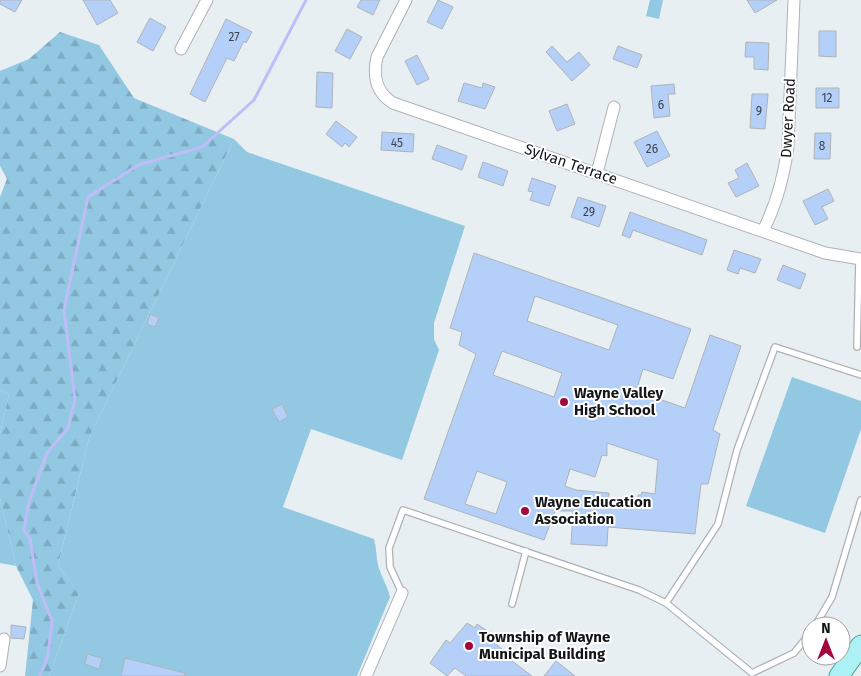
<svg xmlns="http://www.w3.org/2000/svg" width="861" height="676" font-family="'Fira Sans',sans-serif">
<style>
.green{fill:#92c8e2}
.forest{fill:url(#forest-firs)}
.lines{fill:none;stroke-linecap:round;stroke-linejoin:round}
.stream{stroke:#bfbdf8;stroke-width:3}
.building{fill:#b4d0f9;stroke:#afb3b8;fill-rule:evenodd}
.service-casing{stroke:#acb2b5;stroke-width:8}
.minor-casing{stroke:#acb2b5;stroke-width:13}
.primary-casing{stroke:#539fa3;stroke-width:21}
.service{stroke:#fff;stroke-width:5.5}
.minor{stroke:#fff;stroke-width:11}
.primary{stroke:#acf2f5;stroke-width:19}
.poi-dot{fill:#a3063e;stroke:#fff;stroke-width:2}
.labels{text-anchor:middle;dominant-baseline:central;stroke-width:4;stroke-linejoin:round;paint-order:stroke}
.number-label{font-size:12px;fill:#3b444f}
.street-label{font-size:15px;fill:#131516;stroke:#fff}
.poi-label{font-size:15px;font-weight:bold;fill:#131516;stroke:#fff;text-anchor:start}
</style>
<defs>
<pattern id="forest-firs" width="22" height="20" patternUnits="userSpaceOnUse" patternTransform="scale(1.25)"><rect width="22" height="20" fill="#92c8e2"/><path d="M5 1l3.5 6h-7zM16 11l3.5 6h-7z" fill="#7dabc1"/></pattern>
</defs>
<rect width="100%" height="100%" fill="#e8eff2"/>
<!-- green -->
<path class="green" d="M650,0H663L659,19L646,16Z
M234,139L247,152L465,226L434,323V339L439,350L402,460L311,429L283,507L374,539C377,549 376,562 380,571C383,580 388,587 390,597L357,676H49L79,594L58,565L89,438Z
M792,377L861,401V429L825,533L746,506Z
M0,390L9,394L0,434Z
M0,498L16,566L0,563Z"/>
<!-- forest -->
<path class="forest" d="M60,32L99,45L134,98L234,139L89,438L58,565L79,594L49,676H25L33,600L16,566L0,498V434L9,394L0,390V197L7,179L0,166V71L29,59Z"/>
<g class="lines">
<!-- stream -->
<path class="stream" d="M40,676L48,655L52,621L37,583L30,539L24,530L29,502L47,453L68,428L75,400L64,310L88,197L138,165L202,147L254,100L306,0"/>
</g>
<!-- building -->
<path class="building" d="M0,0H22L15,12L0,4Z
M83,0H110L118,13L97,25Z
M361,0H380L373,15L357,7Z
M438,0L453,7L442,29L427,22Z
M747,0H777L755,13Z
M150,18L166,27L153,51L137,42Z
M226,19L252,32L246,43L244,41L234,61L227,58L205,102L190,94Z
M347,29L362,37L350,59L335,51Z
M819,31H836V57L819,56Z
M746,42L769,43L768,70L754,69V57H745Z
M552,46L567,62L579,52L590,65L572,81L546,52Z
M618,46L642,55L637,68L613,59Z
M417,55L429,79L417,85L405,61Z
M317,72L333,73L332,108L316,107Z
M464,83L482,88L483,83L495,87L485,109L458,101Z
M674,84L675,94H668L670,116L654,118L651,86Z
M816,88H839V108H816Z
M752,94H768L765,129L750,128Z
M567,104L575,124L557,131L549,111Z
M336,121L357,137L349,147L345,143L342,147L326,134Z
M657,131L670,156L647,167L634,142Z
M382,132L414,134L413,152L381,150Z
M815,133H831L830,159H814Z
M437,145L467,156L462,170L432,159Z
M483,162L508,171L503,186L478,177Z
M747,163L759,186L736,197L728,183L739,178L735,170Z
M532,178L556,186L549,206L530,200L533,192L528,191Z
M828,189L834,201L822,207L828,219L815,225L803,201Z
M578,197L606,206L599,227L571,217Z
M630,212L707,240L702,255L633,230L630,238L622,235Z
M734,250L761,259L755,273L740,268L738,274L727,270Z
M474,253L691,329L673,379L643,369L636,391L685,408L710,335L741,346L713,430L720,434L708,484H701L695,534L608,527L607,546L571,544L573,511H555L544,540L424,499L476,354L459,345L462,332L450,328ZM535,296L618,325L609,350L527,321ZM502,351L562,373L554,397L493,375ZM607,443L658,460L655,494L642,492L641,495H638L637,504L608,501L609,493L576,490L565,486L570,469L595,477L602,455L607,456ZM477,471L507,482L496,514L465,504Z
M783,265L806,274L800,289L777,280Z
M150,314L159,318L155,327L147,324Z
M282,404L288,417L279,422L272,409Z
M467,623L475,628L477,624L492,634L489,639L502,649L500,652L532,676H466L455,668L447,676L430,663L446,640L450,643Z
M11,625L26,627L24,639L11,638Z
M87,654L102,658L99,669L85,664Z
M125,658L185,673V676H121Z
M556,661L575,676H544Z"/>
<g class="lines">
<!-- service casing -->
<g class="service-casing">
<path id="service" d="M857,347L859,259
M402,593L390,567L389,548L403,510L639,590L666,603L752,673L794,653L811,632
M666,603L718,524L737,450L775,347L861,375
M512,604L526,551
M815,626L832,597L861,500"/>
</g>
<!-- minor casing -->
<g class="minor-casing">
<path id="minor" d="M406,0L377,57C373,75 375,92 393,103L825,253L861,259
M181,49L207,0
M597,173L614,107
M763,231C777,203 784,177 788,146L794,0
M0,666L4,639
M366,676L402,593"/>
</g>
<!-- primary casing -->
<g class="primary-casing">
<path id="primary" d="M839,676L861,645"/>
</g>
<!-- service -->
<use href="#service" class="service"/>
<!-- minor -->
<use href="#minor" class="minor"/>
<!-- primary -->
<use href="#primary" class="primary"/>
</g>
<!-- markers -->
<g class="poi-dot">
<circle cx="564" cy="402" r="5"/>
<circle cx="525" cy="511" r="5"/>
<circle cx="469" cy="646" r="5"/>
</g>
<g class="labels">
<!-- number labels -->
<g class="number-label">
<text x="234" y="37">27</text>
<text x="827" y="98">12</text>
<text x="661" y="105">6</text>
<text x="759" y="111">9</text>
<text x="397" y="143">45</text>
<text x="822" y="146">8</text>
<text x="652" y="149">26</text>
<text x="589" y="212">29</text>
</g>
<!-- street labels -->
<g class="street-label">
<text transform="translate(788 118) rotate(-87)">Dwyer Road</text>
<text transform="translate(571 164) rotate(19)">Sylvan Terrace</text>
</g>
<!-- poi labels -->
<g class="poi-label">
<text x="574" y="393">Wayne Valley<tspan x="574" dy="17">High School</tspan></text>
<text x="535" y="502">Wayne Education<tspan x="535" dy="17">Association</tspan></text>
<text x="479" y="637">Township of Wayne<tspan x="479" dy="17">Municipal Building</tspan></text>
</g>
</g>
<!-- north arrow -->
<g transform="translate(826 641)"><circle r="24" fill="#ffffff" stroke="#a1a1a2"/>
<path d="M0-4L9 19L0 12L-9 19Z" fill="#a3063e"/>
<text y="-8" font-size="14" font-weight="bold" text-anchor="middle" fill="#131516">N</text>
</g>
</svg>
